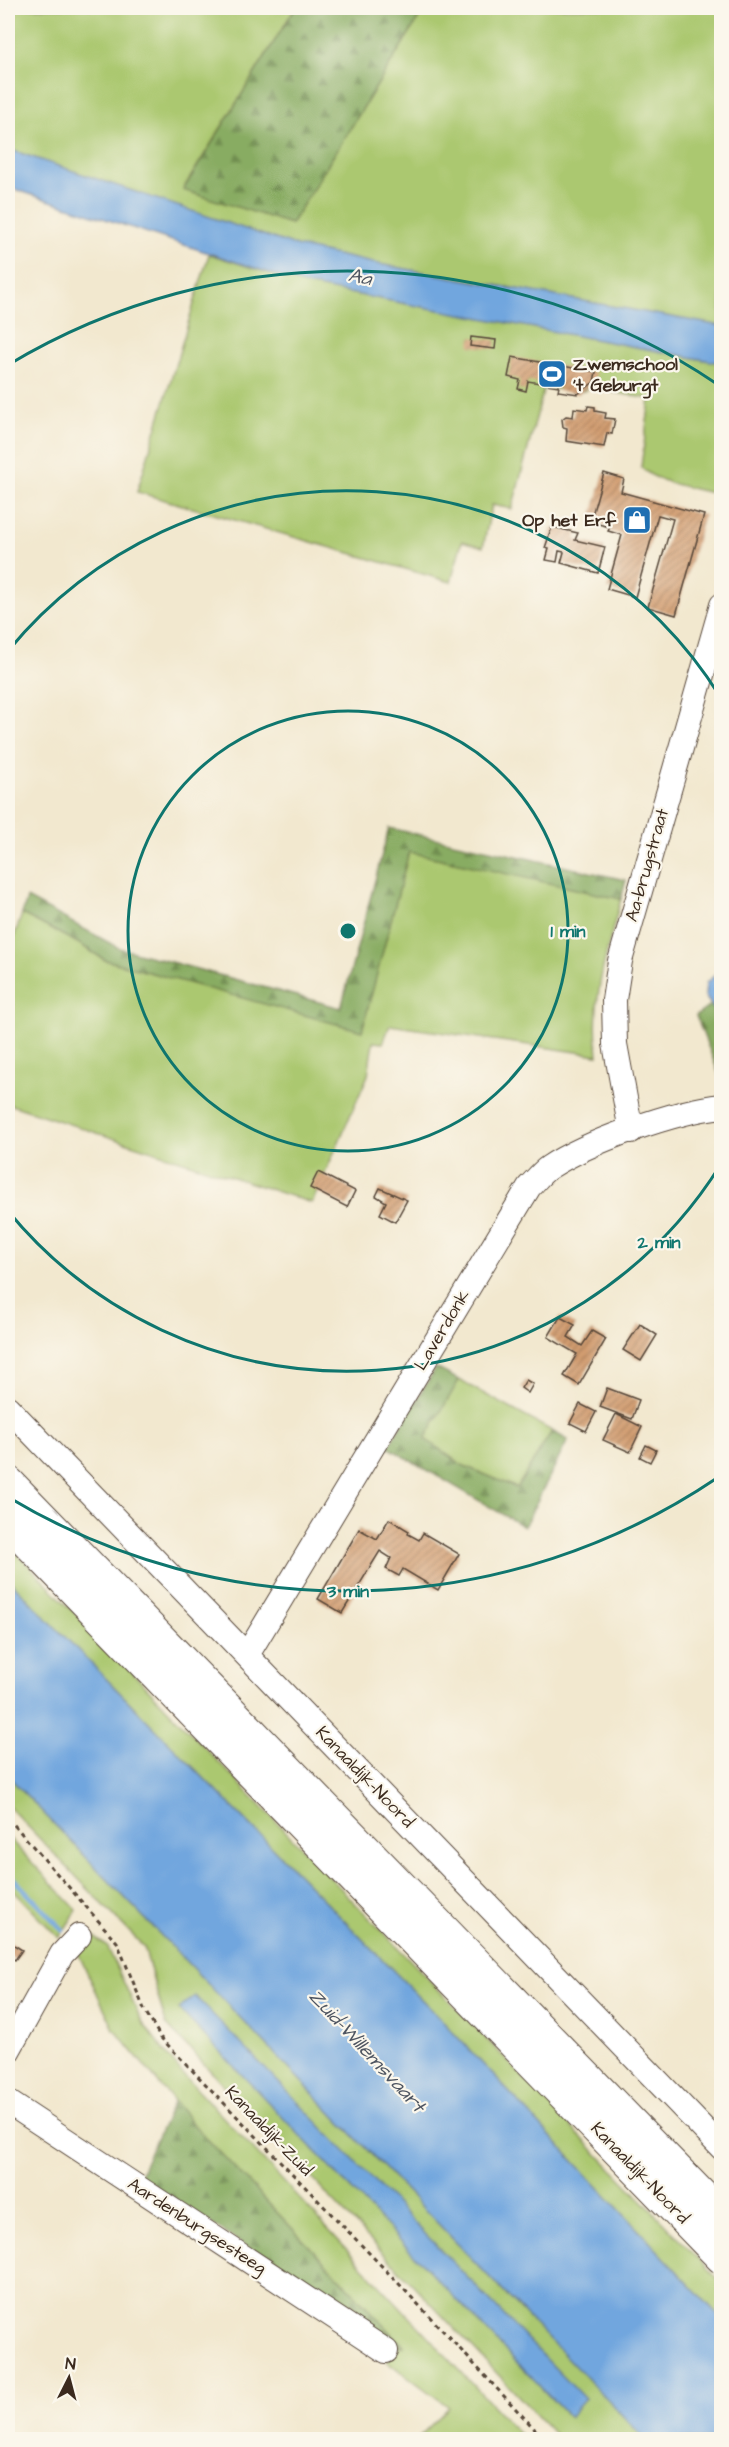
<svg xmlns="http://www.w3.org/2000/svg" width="729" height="2447" font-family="'Architects Daughter',sans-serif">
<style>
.green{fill:#abc86f;stroke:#737946;stroke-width:1.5;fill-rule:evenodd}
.forest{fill:url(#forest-firs);stroke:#626b40;stroke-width:1.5}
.water{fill:#71a6de;stroke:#56687e;stroke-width:1.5}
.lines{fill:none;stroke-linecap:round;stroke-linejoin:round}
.stream{stroke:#71a6de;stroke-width:5}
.building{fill:url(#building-hatch)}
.minor-casing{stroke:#564639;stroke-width:26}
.highway-casing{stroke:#564639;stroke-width:35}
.path{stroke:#564639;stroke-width:3;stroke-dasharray:4.5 4.5;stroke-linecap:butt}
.minor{stroke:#fff;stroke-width:24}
.highway{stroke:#fff;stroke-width:33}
.ring{fill:none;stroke:#0f766e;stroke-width:3}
.labels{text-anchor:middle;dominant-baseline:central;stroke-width:4.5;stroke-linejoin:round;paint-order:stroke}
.poi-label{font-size:18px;font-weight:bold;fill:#3b2a1e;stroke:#fbf7ec;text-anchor:start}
.street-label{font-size:18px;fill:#3b2a1e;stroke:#fbf7ec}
.water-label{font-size:20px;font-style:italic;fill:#4e5561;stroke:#fbf7ec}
.centre{fill:#0f766e;stroke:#fbf7ec;stroke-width:3}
.ring-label{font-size:18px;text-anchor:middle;font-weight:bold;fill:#0f766e;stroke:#fbf7ec;stroke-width:4.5;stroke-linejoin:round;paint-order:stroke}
</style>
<defs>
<pattern id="forest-firs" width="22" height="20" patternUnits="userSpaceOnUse" patternTransform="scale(1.5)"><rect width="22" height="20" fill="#88ac62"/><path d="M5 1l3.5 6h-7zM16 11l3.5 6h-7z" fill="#708c50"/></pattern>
<pattern id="building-hatch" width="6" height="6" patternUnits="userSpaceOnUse" patternTransform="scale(1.5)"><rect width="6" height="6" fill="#d19c70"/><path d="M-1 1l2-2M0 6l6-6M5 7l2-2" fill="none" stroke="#ab7f5b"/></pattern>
</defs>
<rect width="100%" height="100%" fill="#fbf7ec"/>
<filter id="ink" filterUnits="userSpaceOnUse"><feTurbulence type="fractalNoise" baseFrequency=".0167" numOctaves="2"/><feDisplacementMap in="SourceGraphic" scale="12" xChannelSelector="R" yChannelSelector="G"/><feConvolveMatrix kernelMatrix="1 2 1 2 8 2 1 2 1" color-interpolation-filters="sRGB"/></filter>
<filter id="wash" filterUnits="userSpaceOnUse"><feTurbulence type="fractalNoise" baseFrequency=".008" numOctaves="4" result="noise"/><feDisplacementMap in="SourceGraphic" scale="24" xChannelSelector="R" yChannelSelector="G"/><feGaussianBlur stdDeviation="1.35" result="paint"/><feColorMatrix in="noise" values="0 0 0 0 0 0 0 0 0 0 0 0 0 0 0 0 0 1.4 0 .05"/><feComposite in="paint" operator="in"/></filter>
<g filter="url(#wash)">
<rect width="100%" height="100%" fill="#f2e8cf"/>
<!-- green -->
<path class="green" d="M8,8H295L183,189L291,224L425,8H721V326L373,263L296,246L8,149Z
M209,254L306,285L721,363V491L716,494C697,489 652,482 641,467L650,399L586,387L585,391L544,388L512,509L492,505L483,547L462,541L451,582L137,492Z
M409,851L621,899C606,954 591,998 598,1055L390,1025L383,1043L373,1042L368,1075L312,1203L8,1104V954L22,914L78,943L105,960L362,1030Z
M459,1380L552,1431L517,1488L462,1465L425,1439Z
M8,1544L721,2282V2318L433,2011L8,1579Z
M8,1776L645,2439H623L619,2435L613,2439H559L166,2024L144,1947L8,1806ZM179,2008L584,2399L569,2416H568Z
M8,1837L77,1910L59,1938L8,1885Z
M93,1937L107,1946L142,2022L180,2071L524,2439H417L449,2407L387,2361L398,2347L404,2346L191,2122L114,2029L78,1953Z"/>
<!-- forest -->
<path class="forest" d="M295,8H425L291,224L183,190Z
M389,828L626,880L621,899L409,852L362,1031L105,960L78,943L22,914L27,898L119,948L341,1008Z
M711,1005L721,1020V1079L696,1016Z
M436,1368L459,1380L425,1439L462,1465L517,1488L552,1431L568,1440L524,1527L388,1447Z
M174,2101L191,2122L404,2346L398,2347L139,2176Z"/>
<!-- water -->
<path class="water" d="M8,149L296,246L373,263L721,326V363L306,285L8,187Z
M721,970V1020L705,996L706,983Z
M8,1579L433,2011L721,2318V2439H645L8,1776Z
M195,1996L585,2399L569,2417L179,2009Z"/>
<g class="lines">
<!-- stream -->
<path class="stream" d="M8,1873L63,1930"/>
</g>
<g id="blocks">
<!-- building -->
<path class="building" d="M471,337L496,340L495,349L470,346Z
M512,357L596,372L594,382L578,394L558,391L559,386L528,381L526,391L518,389L520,380L508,377Z
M588,406L595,407V411L606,413L605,418L615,419L612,434L607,433L604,447L566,441L567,428L563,427L562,419L566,416L573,417L574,408L587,410Z
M604,473L624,479L621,492L704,515L676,615L648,607L673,519L658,515L635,597L607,589L622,535L608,531L610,527L590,522Z
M552,527L578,533L575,540L605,547L598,573L561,563L564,552L559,551L557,562L546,560L549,549L545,548Z
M318,1172L355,1191L347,1207L310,1188Z
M380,1188L407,1200L395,1222L380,1214L386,1202L376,1196Z
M560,1317L575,1325L568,1337L582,1346L592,1331L606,1339L579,1385L564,1376L577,1354L548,1337Z
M640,1324L657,1335L641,1361L623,1350Z
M526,1380L533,1384L528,1393L521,1388Z
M607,1388L639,1400L632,1419L600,1407Z
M580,1404L596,1412L586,1431L570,1423Z
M616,1414L642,1427L630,1452L603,1440Z
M646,1445L656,1450L650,1462L640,1457Z
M389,1519L409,1531L408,1534L419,1540L423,1533L459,1554L438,1590L403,1569L399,1576L386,1569L391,1558L380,1551L342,1613L318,1599L359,1529L377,1539Z
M8,1941L22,1950L15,1960L8,1955Z"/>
</g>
</g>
<g filter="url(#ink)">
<use href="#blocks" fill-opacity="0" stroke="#564639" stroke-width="1.5"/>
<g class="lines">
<!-- minor casing -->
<g class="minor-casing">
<path id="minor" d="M631,1131L615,1044L614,1000L620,961L722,605
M8,1408L722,2148
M247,1655L529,1187C535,1181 541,1173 548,1168C587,1142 675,1111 722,1106
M8,2051L62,1954L79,1936
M8,2102L386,2351"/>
</g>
<!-- highway casing -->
<g class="highway-casing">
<path id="highway" d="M8,1483L722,2217
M8,1521L722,2257"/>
</g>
<!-- path -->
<path class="path" d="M8,1818L117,1942L144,2009L161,2038L401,2286L545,2440"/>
<!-- minor -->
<use href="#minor" class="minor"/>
<!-- highway -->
<use href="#highway" class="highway"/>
</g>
</g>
<!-- distance rings -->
<g class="ring">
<circle cx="348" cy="931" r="220"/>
<path d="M721 1164A440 440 0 0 1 8 1211M8 651A440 440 0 0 1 721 698"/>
<path d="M717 1478A660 660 0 0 1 8 1497M8 365A660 660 0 0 1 717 384"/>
</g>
<!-- icons -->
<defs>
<g id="stadium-square" transform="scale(1.5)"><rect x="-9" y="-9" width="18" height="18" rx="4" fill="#1f6fb2" stroke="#fbf7ec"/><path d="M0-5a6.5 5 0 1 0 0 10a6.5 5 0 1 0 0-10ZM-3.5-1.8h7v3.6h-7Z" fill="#fff"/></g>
<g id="shop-square" transform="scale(1.5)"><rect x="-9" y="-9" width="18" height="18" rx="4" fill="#1f6fb2" stroke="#fbf7ec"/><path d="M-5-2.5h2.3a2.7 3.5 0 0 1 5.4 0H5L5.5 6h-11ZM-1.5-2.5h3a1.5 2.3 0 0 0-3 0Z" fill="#fff"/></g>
</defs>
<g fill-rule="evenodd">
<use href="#stadium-square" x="552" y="374"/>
<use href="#shop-square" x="637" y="520"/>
</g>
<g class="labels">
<!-- poi labels -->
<g class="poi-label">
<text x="573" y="364">Zwemschool<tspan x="573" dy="21">'t Geburgt</tspan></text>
<text x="616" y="520" text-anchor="end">Op het Erf</text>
</g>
<!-- street labels -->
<g class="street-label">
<text transform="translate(647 865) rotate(-74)">Aa-brugstraat</text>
<text transform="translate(442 1330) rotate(-59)">Laverdonk</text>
<text transform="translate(365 1777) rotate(46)">Kanaaldijk-Noord</text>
<text transform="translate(269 2131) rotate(46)">Kanaaldijk-Zuid</text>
<text transform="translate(640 2173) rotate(46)">Kanaaldijk-Noord</text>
<text transform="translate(197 2226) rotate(33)">Aardenburgsesteeg</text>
</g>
<!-- water labels -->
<g class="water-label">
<text transform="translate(360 277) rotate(11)">Aa</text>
<text transform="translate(367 2051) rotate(47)">Zuid-Willemsvaart</text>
</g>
</g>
<circle cx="348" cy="931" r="9" class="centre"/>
<g class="ring-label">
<text x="568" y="937">1 min</text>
<text x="659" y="1248">2 min</text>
<text x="348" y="1597">3 min</text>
</g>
<!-- margin -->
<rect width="729" height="2447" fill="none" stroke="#fbf7ec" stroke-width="30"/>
<!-- north arrow -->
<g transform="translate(69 2378) rotate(6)" stroke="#fbf7ec" stroke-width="4.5" paint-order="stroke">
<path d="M0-4.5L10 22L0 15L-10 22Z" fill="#3b2a1e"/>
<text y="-9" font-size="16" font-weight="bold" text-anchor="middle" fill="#3b2a1e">N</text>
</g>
</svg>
